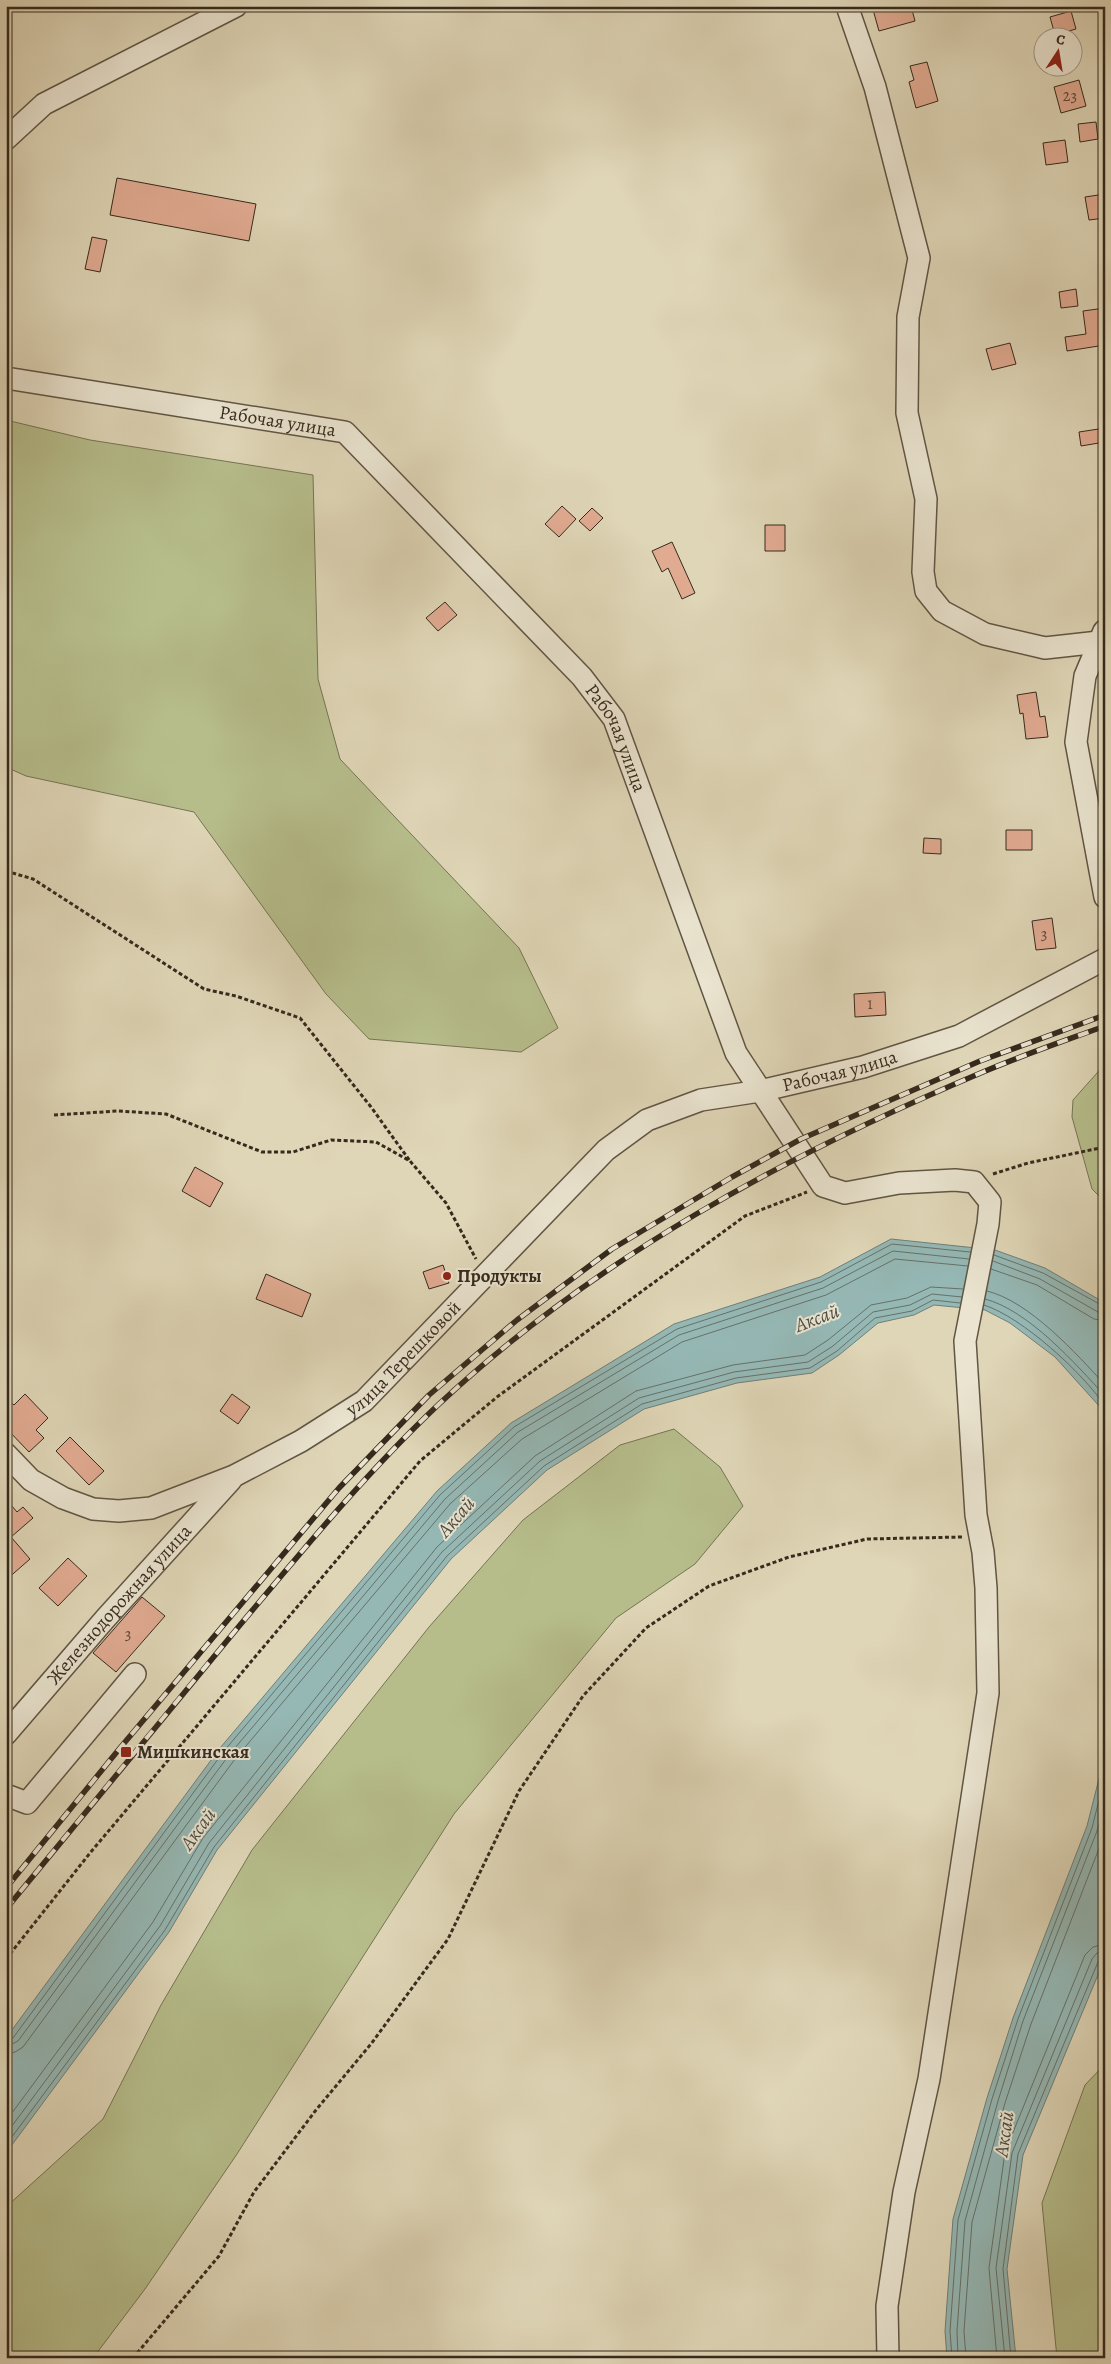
<svg xmlns="http://www.w3.org/2000/svg" width="1111" height="2364" font-family="Alegreya,serif">
<style>
.green{fill:#b6bd8b;stroke:#767454}
.water{fill:#95b8b5;stroke:#6f7f78}
.lines{fill:none;stroke-linecap:round;stroke-linejoin:round}
.shore{stroke:#667169;stroke-width:1}
.building{fill:#e1ab92;stroke:#362a1d}
.minor-casing{stroke:#605544;stroke-width:24}
.path{stroke:#362a1d;stroke-width:3;stroke-dasharray:4 2.5;stroke-linecap:butt}
.minor{stroke:#eae4d0;stroke-width:21}
.rail-casing{stroke:#362a1d;stroke-width:5.5}
.rail{stroke:#eae4d0;stroke-width:4;stroke-dasharray:11;stroke-linecap:butt}
.poi-dot{fill:#8f2418;stroke:#eae4d0;stroke-width:2}
.labels{text-anchor:middle;dominant-baseline:central;stroke-width:4;stroke-linejoin:round;paint-order:stroke}
.number-label{font-size:16px;fill:#614a3a}
.street-label{font-size:19px;fill:#362a1d;stroke:#eae4d0}
.poi-label{font-size:19px;font-weight:bold;fill:#362a1d;stroke:#eae4d0;text-anchor:start}
.water-label{font-size:20px;font-style:italic;fill:#4e4e43;stroke:#eae4d0}
</style>
<rect width="100%" height="100%" fill="#dfd6b7"/>
<filter id="stains"><feTurbulence type="fractalNoise" baseFrequency=".004" numOctaves="4"/><feColorMatrix values="0 0 0 0 .2 0 0 0 0 .09 0 0 0 0 .02 0 0 0 .5 -.17"/></filter>
<radialGradient id="worn" r=".72"><stop offset=".6" stop-color="#630" stop-opacity="0"/><stop offset="1" stop-color="#630" stop-opacity=".3"/></radialGradient>
<!-- green -->
<path class="green" d="M6,420L90,440L313,475L318,679L340,759L519,948L558,1028L521,1052L369,1039L326,994L194,812L26,776L6,767Z
M1105,1064V1202L1092,1189L1072,1117L1073,1100Z
M674,1429L720,1467L743,1506L695,1564L616,1618L454,1814L237,2154L145,2289L93,2358H6V2207L103,2119L161,2005L252,1850L429,1627L523,1520L620,1445Z
M1105,2064V2358H1057L1042,2203L1085,2085Z"/>
<!-- water -->
<path class="water" d="M891,1239L995,1250L1045,1268L1105,1303V1423L1100,1407L1055,1357L1010,1323L985,1310L934,1305L914,1315L878,1323L839,1355L812,1373L737,1383L644,1409L547,1470L451,1559L217,1850L169,1932L6,2153V2038L220,1748L437,1491L511,1423L674,1324L820,1277Z
M1105,1755V1958L1023,2155L1007,2269L1016,2358H947L945,2331L953,2219L987,2098L1013,2018L1087,1826Z"/>
<g class="lines">
<!-- shore -->
<path class="shore" d="M994,1255L1043,1273L1105,1307
M993,1261L1040,1279L1098,1312L1105,1314
M991,1269L1037,1285L1094,1319L1105,1321
M987,1291C1029,1301 1077,1354 1105,1385
M985,1299C1028,1310 1076,1364 1105,1396
M984,1305C1022,1317 1083,1373 1105,1406
M6,2040L13,2038L224,1751L440,1495L514,1427L677,1329L821,1282L892,1244L970,1252
M6,2047L18,2041L229,1755L445,1499L518,1432L679,1335L823,1288L893,1251L969,1259
M6,2054L15,2052L23,2047L235,1759L450,1504L522,1439L682,1342L826,1295L895,1259L968,1266
M6,2121L153,1922L203,1838L437,1547L535,1456L636,1391L733,1365L805,1355L828,1340L871,1305L907,1298L931,1287L963,1289
M6,2134L160,1926L209,1843L442,1552L540,1461L639,1398L734,1372L808,1362L833,1346L873,1312L910,1305L932,1294L962,1297
M6,2145L165,1930L214,1847L447,1556L544,1466L642,1404L736,1378L810,1368L837,1351L875,1318L912,1311L933,1300L960,1303
M952,2358L950,2331L958,2220L992,2099L1018,2019L1092,1828L1105,1776
M958,2358L957,2331L965,2221L998,2101L1023,2021L1097,1831L1105,1802
M966,2358L964,2331L972,2222L1005,2103L1031,2024L1105,1833
M997,2358L989,2268L1005,2152L1085,1955L1093,1947L1105,1944
M1005,2358L996,2268L1012,2153L1092,1959L1097,1953L1105,1952
M1011,2358L1003,2269L1018,2154L1098,1962L1105,1958"/>
</g>
<!-- building -->
<path class="building" d="M872,6H911L915,21L879,31Z
M1071,11L1076,29L1055,35L1050,17Z
M927,62L938,101L916,108L909,82L914,80L910,66Z
M1079,80L1086,106L1061,113L1054,87Z
M1096,122L1098,139L1080,142L1078,124Z
M1065,140L1068,162L1046,165L1043,143Z
M117,178L256,204L249,241L110,215Z
M1105,194V218L1089,220L1085,197Z
M92,237L107,240L100,272L85,269Z
M1076,289L1078,306L1061,308L1059,292Z
M1105,308V345L1067,351L1065,337L1086,334L1083,311Z
M1010,343L1016,364L992,370L986,349Z
M1105,428V442L1081,446L1079,432Z
M562,506L576,519L559,537L545,524Z
M592,508L603,518L590,531L579,521Z
M765,525H785V551H765Z
M672,542L695,593L682,599L668,568L662,572L652,551Z
M445,602L457,615L438,631L426,618Z
M1036,692L1040,717L1045,716L1048,737L1026,739L1023,713L1020,714L1017,695Z
M1006,830H1032V850H1006Z
M924,838L941,839V854L923,853Z
M1052,918L1056,948L1036,950L1032,921Z
M885,992L886,1015L855,1017L854,994Z
M195,1167L223,1183L210,1207L182,1191Z
M443,1265L449,1283L429,1289L423,1272Z
M266,1274L311,1294L302,1317L256,1299Z
M25,1394L48,1418L36,1430L44,1438L29,1452L6,1428V1397L14,1405Z
M232,1394L250,1407L238,1424L220,1411Z
M70,1437L104,1471L89,1485L56,1451Z
M6,1499L17,1512L23,1507L33,1518L11,1537L30,1559L6,1580Z
M68,1558L87,1576L58,1606L39,1588Z
M142,1597L165,1616L116,1672L93,1653Z"/>
<g class="lines">
<!-- minor casing -->
<g class="minor-casing">
<g id="minor">
<path d="M847,6L875,87L919,258L908,317L907,413L926,499L923,572L926,591L942,611L985,634L1045,648L1099,642L1105,648"/>
<path d="M6,139L44,104L236,6"/>
<path id="s1" d="M6,378L345,432L582,677L614,719L736,1053L823,1186L845,1193L899,1183L955,1180L974,1182L990,1202L988,1224L965,1341L976,1515L983,1552L986,1588L988,1693L929,2079L904,2192L887,2306L888,2358"/>
<path d="M1104,631L1085,676L1076,742L1105,897"/>
<path id="s2" d="M6,1454L31,1480L63,1498L93,1509L119,1511L151,1508L234,1476L301,1441L364,1401L606,1150L647,1120L701,1100L760,1091L863,1067L959,1036L1105,959"/>
<path id="s3" d="M6,1734L105,1619L231,1480"/>
<path d="M6,1795L27,1803L135,1674"/>
</g>
</g>
<!-- path -->
<path class="path" d="M6,871L33,879L204,989L236,996L300,1018L371,1107L410,1161
M54,1115L118,1111L166,1114L262,1152H293L331,1140L376,1142L410,1161L446,1203L476,1259
M993,1174L1028,1163L1105,1147
M6,1959L90,1853L420,1461L497,1397L745,1216L807,1192
M133,2358L219,2256L254,2192L316,2110L371,2044L448,1939L519,1791L583,1696L646,1628L709,1586L789,1557L867,1539L962,1537"/>
<!-- minor -->
<use href="#minor" class="minor"/>
<!-- rail casing -->
<g class="rail-casing">
<path id="rail" d="M6,1888L120,1748L339,1488L429,1395L517,1320L612,1249L732,1177L801,1139L980,1061L1105,1015
M6,1909C84,1814 162,1719 240,1625C303,1550 366,1473 438,1405C595,1258 786,1155 983,1072C1023,1055 1064,1041 1105,1026"/>
</g>
<!-- rail -->
<use href="#rail" class="rail"/>
</g>
<!-- markers -->
<g class="poi-dot">
<circle cx="447" cy="1276" r="5"/>
<rect x="120" y="1746" width="12" height="12" rx="2.5"/>
</g>
<g class="labels">
<!-- number labels -->
<g class="number-label">
<text x="1070" y="96">23</text>
<text x="1044" y="934">3</text>
<text x="870" y="1004">1</text>
<text x="128" y="1634">3</text>
</g>
<!-- street labels -->
<g class="street-label">
<text stroke="none"><textPath href="#s1" startOffset="275">Рабочая улица</textPath></text>
<text stroke="none"><textPath href="#s1" startOffset="755">Рабочая улица</textPath></text>
<text stroke="none"><textPath href="#s2" startOffset="1001">Рабочая улица</textPath></text>
<text stroke="none"><textPath href="#s2" startOffset="460">улица Терешковой</textPath></text>
<text stroke="none"><textPath href="#s3" startOffset="172">Железнодорожная улица</textPath></text>
</g>
<!-- poi labels -->
<g class="poi-label">
<text x="457" y="1276">Продукты</text>
<text x="137" y="1752">Мишкинская</text>
</g>
<!-- water labels -->
<g class="water-label">
<text transform="translate(817 1318) rotate(-21)">Аксай</text>
<text transform="translate(456 1517) rotate(-50)">Аксай</text>
<text transform="translate(198 1829) rotate(-54)">Аксай</text>
<text transform="translate(1004 2134) rotate(-82)">Аксай</text>
</g>
</g>
<!-- margin -->
<rect width="1111" height="2364" fill="none" stroke="#dfd6b7" stroke-width="25"/>
<rect x="8" y="8" width="1096" height="2349" fill="none" stroke="#362a1d" stroke-width="2.5"/>
<rect x="12" y="12" width="1086" height="2339" fill="none" stroke="#362a1d"/>
<!-- north arrow -->
<g transform="translate(1058 52) rotate(12)"><circle r="24" fill="#eae4d0" stroke="#a29a88"/>
<path d="M0-4L9 19L0 12L-9 19Z" fill="#8f2418"/>
<text y="-8" font-size="14" font-weight="bold" text-anchor="middle" fill="#362a1d">С</text>
</g>
<rect width="100%" height="100%" filter="url(#stains)"/>
<rect width="100%" height="100%" fill="url(#worn)"/>
</svg>
